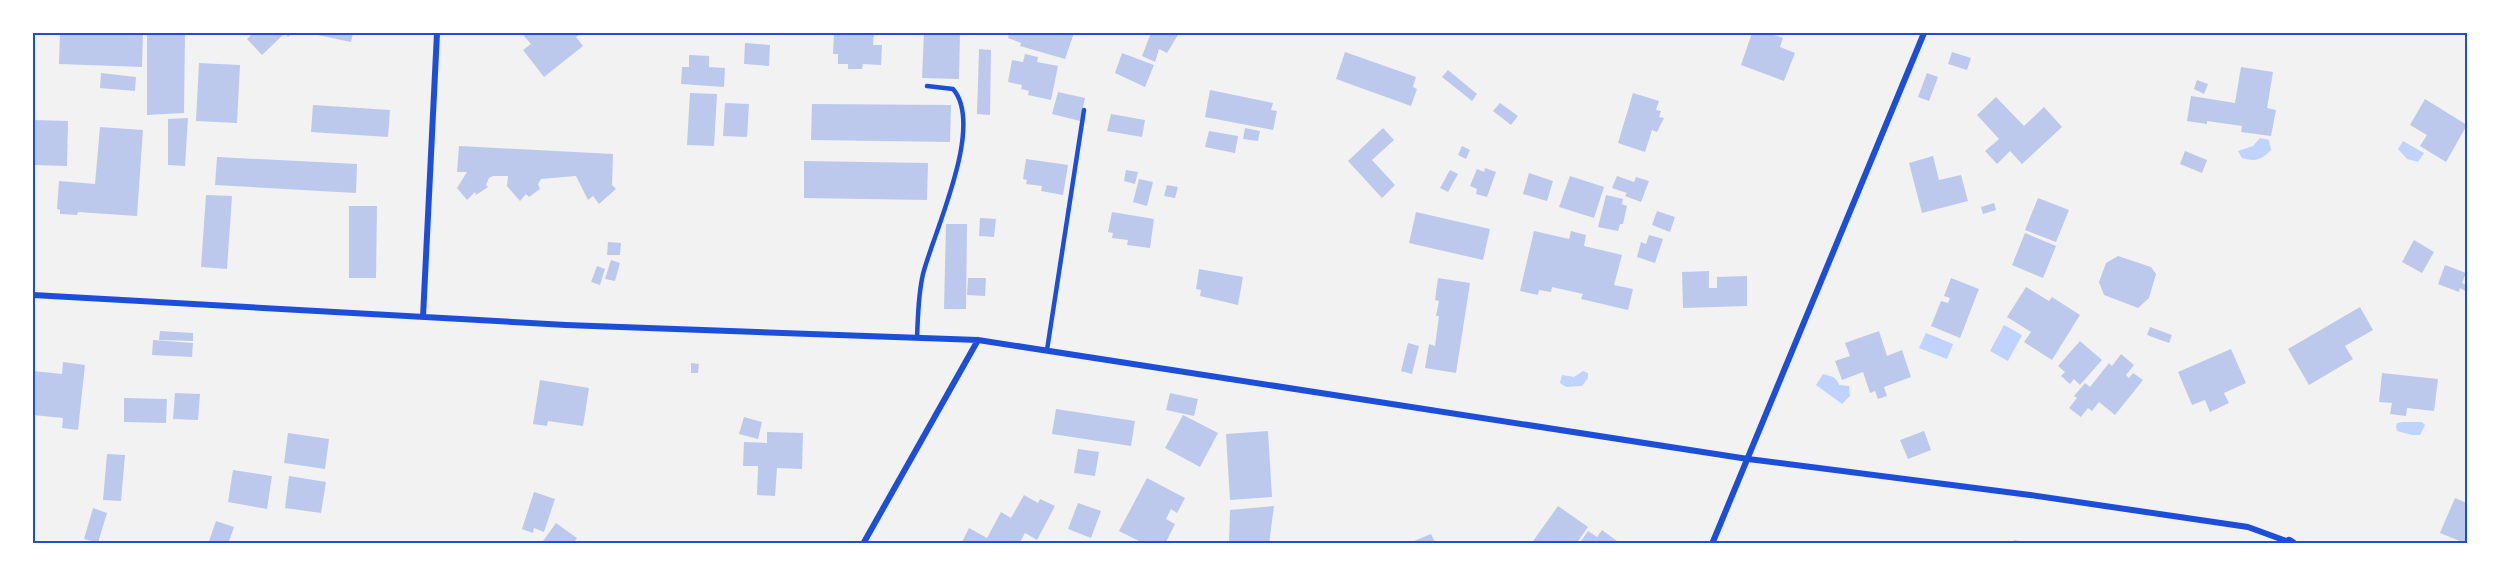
<svg xmlns="http://www.w3.org/2000/svg" width="2500" height="577" font-family="'Archivo Narrow',sans-serif">
<style>
.water{fill:#bfd3fe}
.building{fill:#bdc9ec}
.lines{fill:none;stroke-linecap:round;stroke-linejoin:round}
.service{stroke:#1d4ed8;stroke-width:4.5}
.minor{stroke:#1d4ed8;stroke-width:6}
.tertiary{stroke:#1d4ed8;stroke-width:10}
.neatline{fill:none;stroke:#1d4ed8;stroke-width:2}
</style>
<rect width="100%" height="100%" fill="#f2f2f2"/>
<!-- water -->
<path class="water" d="M2260,138L2269,140L2271,150C2261,160 2256,162 2242,158L2238,151L2253,146Z
M2403,141L2424,153L2418,162L2407,159L2398,149Z
M2004,325L2022,335L2008,361L1990,351Z
M1926,333L1953,344L1947,359L1919,348Z
M1583,371L1588,373V378L1582,386L1566,387L1560,383L1562,375L1574,377Z
M1823,374C1831,376 1837,377 1839,385L1849,386L1850,396L1842,404L1816,385Z
M2403,422H2422L2425,425L2420,435H2412L2397,431L2396,427L2397,423Z"/>
<!-- building -->
<path class="building" d="M60,33H143L142,67L59,64Z
M147,33H185L184,113L147,115Z
M253,33H292L288,37L285,33L262,55L247,39Z
M318,33H353L351,42L318,35Z
M528,33H582L576,37L583,46L544,77L523,50L531,44L524,36Z
M834,33H874L873,45H882L881,65L863,64L862,69H848V64H838V54H833Z
M924,33H960L959,79L922,78Z
M1009,33H1074L1065,59L1020,46L1021,43L1008,38Z
M1151,33H1179L1167,53L1159,49L1155,62L1142,56Z
M1752,33H1768L1783,38L1780,47L1795,53L1784,81L1741,65Z
M745,43L770,45L769,66L744,64Z
M979,49L991,50L990,115L977,114Z
M1345,52L1416,77L1413,87L1417,89L1411,106L1336,79Z
M1952,52L1971,58L1967,70L1948,64Z
M1122,53L1154,65L1145,87L1115,73Z
M1025,54L1038,57L1037,62L1058,66L1051,100L1028,95L1029,91L1021,89L1022,85L1008,82L1012,60L1023,62Z
M689,55L709,56V67L725,68L724,87L681,84L682,67H689Z
M199,63L240,65L237,123L196,121Z
M2241,67L2273,72L2267,108L2276,110L2271,136L2241,132L2242,126L2207,121V124L2187,121L2191,96L2235,103Z
M1448,70L1477,94L1472,101L1442,77Z
M101,73L136,77L135,91L100,88Z
M1927,73L1938,77L1929,101L1918,97Z
M2197,80L2208,84L2204,94L2194,89Z
M1210,90L1273,103L1271,110L1277,111L1273,130L1205,117Z
M1058,92L1085,98L1080,121L1052,114Z
M690,93L717,94L714,146L687,145Z
M1633,93L1659,101L1656,110L1661,111L1659,117L1664,118L1657,132L1652,130L1645,152L1618,143Z
M1996,97L2024,126L2044,107L2062,127L2022,164L2010,151L1997,164L1985,151L1999,139L1977,115Z
M2425,99L2467,125L2446,162L2420,146L2427,135L2410,125Z
M725,103L749,104L747,137L723,136Z
M1500,103L1518,116L1511,125L1493,111Z
M812,104L951,105L950,142L811,140Z
M313,105L390,110L388,137L311,132Z
M1111,114L1145,120L1142,137L1107,131Z
M188,118L185,166L168,165V119Z
M33,120L68,121L67,166L33,165Z
M100,127L143,130L137,216L78,212L77,215L60,214V210L57,209L59,181L95,184Z
M1245,128L1260,131L1258,141L1243,139Z
M1383,128L1394,140L1372,160L1395,185L1382,198L1348,161Z
M1209,131L1238,136L1235,153L1205,147Z
M459,146L613,154L612,185L616,189L599,204L593,196L588,200L576,176L541,179L538,184L540,189L529,197L526,194L520,201L507,186L508,176H493L489,178L486,185L488,187L476,195L475,192L467,200L457,188L467,172H457Z
M1462,146L1470,150L1466,159L1458,155Z
M2185,151L2207,160L2202,173L2180,164Z
M1933,156L1939,180L1961,175L1968,201L1922,213L1909,163Z
M217,157L357,164L356,193L215,185Z
M1026,159L1068,165L1063,195L1041,191L1042,186L1026,184L1027,180L1023,179Z
M804,161L928,163L927,200L804,198Z
M1485,168L1496,172L1487,197L1476,194L1477,189L1470,186L1477,169L1484,172Z
M1126,170L1138,172L1135,184L1124,181Z
M1450,170L1458,174L1448,192L1440,188Z
M1529,173L1553,181L1547,201L1523,194Z
M1570,176L1604,187L1594,218L1559,207Z
M1617,176L1634,182L1636,177L1649,181L1641,202L1625,196L1627,193L1612,188Z
M1139,179L1153,182L1147,206L1133,202Z
M1167,185L1178,187L1175,198L1164,196Z
M206,195L232,196L227,269L201,267Z
M1606,195L1623,199L1622,204L1627,206L1623,224H1620L1618,231L1598,227Z
M2038,198L2069,210L2056,242L2025,230Z
M1994,203L1996,210L1983,214L1981,207Z
M349,206H377L376,278H349Z
M1657,211L1675,217L1670,232L1652,225Z
M1112,212L1154,219L1150,248L1127,245L1128,240L1112,238L1113,233L1108,232Z
M1416,212L1490,229L1483,260L1409,243Z
M980,218L996,219L994,237L979,236Z
M946,224H967L966,309H944Z
M1534,231L1569,239L1571,231L1586,235L1584,246L1622,255L1614,285L1633,289L1628,310L1581,299L1583,294L1552,287L1551,292L1539,290L1538,295L1520,291Z
M2025,233L2056,246L2043,278L2012,265Z
M1649,235L1663,239L1655,263L1637,257L1641,242L1646,244Z
M2414,240L2434,252L2422,273L2402,262Z
M608,242L621,243L620,255H607Z
M2118,256L2151,267L2156,274L2149,298L2138,308L2104,295L2099,282L2106,263Z
M611,260L620,263L615,281L605,279Z
M2445,265L2466,273L2462,283L2467,285L2465,291L2460,288L2459,292L2438,284Z
M597,266L605,269L600,285L591,282Z
M1199,269L1243,277L1238,305L1200,296L1201,290L1196,289Z
M1709,271V288H1717V277L1747,276V306L1683,308L1682,272Z
M968,278H986L985,296L967,295Z
M1438,278L1470,283L1456,373L1425,368L1429,344L1435,346L1439,316H1436L1439,301L1435,300Z
M1951,278L1979,289L1960,338L1931,326L1941,301L1948,303L1950,298L1944,296Z
M2026,287L2049,301L2052,297L2080,315L2052,360L2024,342L2031,332L2007,317Z
M2360,307L2373,330L2345,346L2353,359L2309,385L2288,349Z
M2150,327L2172,335L2169,343L2147,335Z
M160,331L193,333V341L159,340Z
M1879,331L1887,356L1902,350L1911,377L1884,387L1887,396L1878,399L1875,391L1870,393L1863,372L1842,380L1835,361L1850,356L1845,343Z
M153,340L193,343L192,357L152,355Z
M2080,341L2102,360L2080,385L2074,379L2070,384L2061,376L2065,372L2058,366Z
M1408,343L1419,346L1412,374L1401,371Z
M2231,349L2246,383L2224,393L2229,403L2210,412L2205,400L2192,405L2178,372Z
M2121,354L2134,365L2126,375L2129,378L2133,373L2143,380L2115,415L2099,402L2092,411L2088,408L2081,417L2069,408L2077,398L2074,396L2085,383L2090,387L2109,363L2112,366Z
M63,362L85,365L78,430L62,428L63,418L33,415V371L62,374Z
M691,363L699,364L698,373H691Z
M2382,373L2438,379L2434,411L2407,408L2406,416L2390,414L2392,403L2379,402Z
M540,380L589,388L583,426L548,421L547,426L533,424Z
M175,393L200,394L198,420L173,419Z
M1170,393L1198,399L1194,416L1166,410Z
M124,398L167,399L166,423L124,422Z
M1056,409L1135,421L1131,446L1052,434Z
M1183,415L1218,433L1200,467L1165,448Z
M744,417L762,422L758,439L739,434Z
M1268,431L1272,497L1230,500L1226,434Z
M1924,431L1931,450L1908,459L1900,440Z
M767,432L803,433L802,469L777,468L775,496L757,495L758,466H743L744,442L767,443Z
M288,433L329,439L325,469L284,463Z
M1078,449L1099,452L1095,476L1074,473Z
M107,454L125,455L121,501L103,500Z
M233,470L272,476L267,509L228,502Z
M289,476L326,482L321,513L285,508Z
M1147,478L1185,498L1177,513L1171,509L1166,519L1175,524L1165,544H1145L1119,531Z
M534,492L555,499L544,532L534,528L533,533L522,529Z
M1024,495L1038,503L1040,499L1055,506L1037,540L1025,533L1019,544H961L969,528L987,538L1001,512L1011,518Z
M2455,498L2467,503V544L2440,533Z
M1078,503L1101,511L1091,538L1068,529Z
M1274,506L1269,544H1229L1230,510Z
M1558,506L1588,527L1576,544L1564,542L1562,544H1531Z
M93,508L107,513L98,543L84,539Z
M216,521L234,527L228,544H208Z
M556,523L577,538L573,544H547L543,541Z
M1602,530L1621,544H1579L1588,531L1597,537Z
M1431,534L1436,544H1407Z
M2014,540L2031,543V544H2013Z"/>
<g class="lines">
<!-- service -->
<path class="service" d="M917,338C918,317 918,295 923,274C934,231 985,126 953,89L927,86
M1047,350L1084,110"/>
<!-- minor -->
<path class="minor" d="M33,295L566,325L978,340L1748,459L2030,495L2248,527L2289,542
M423,317L437,33
M863,544L978,340
M1712,544L1924,33"/>
<!-- tertiary -->
<path class="tertiary" d="M2287,544L2289,542L2292,544"/>
</g>
<!-- border -->
<rect width="2500" height="577" fill="none" stroke="#ffffff" stroke-width="69"/>
<rect x="34" y="34" width="2432" height="508" class="neatline"/>
</svg>
